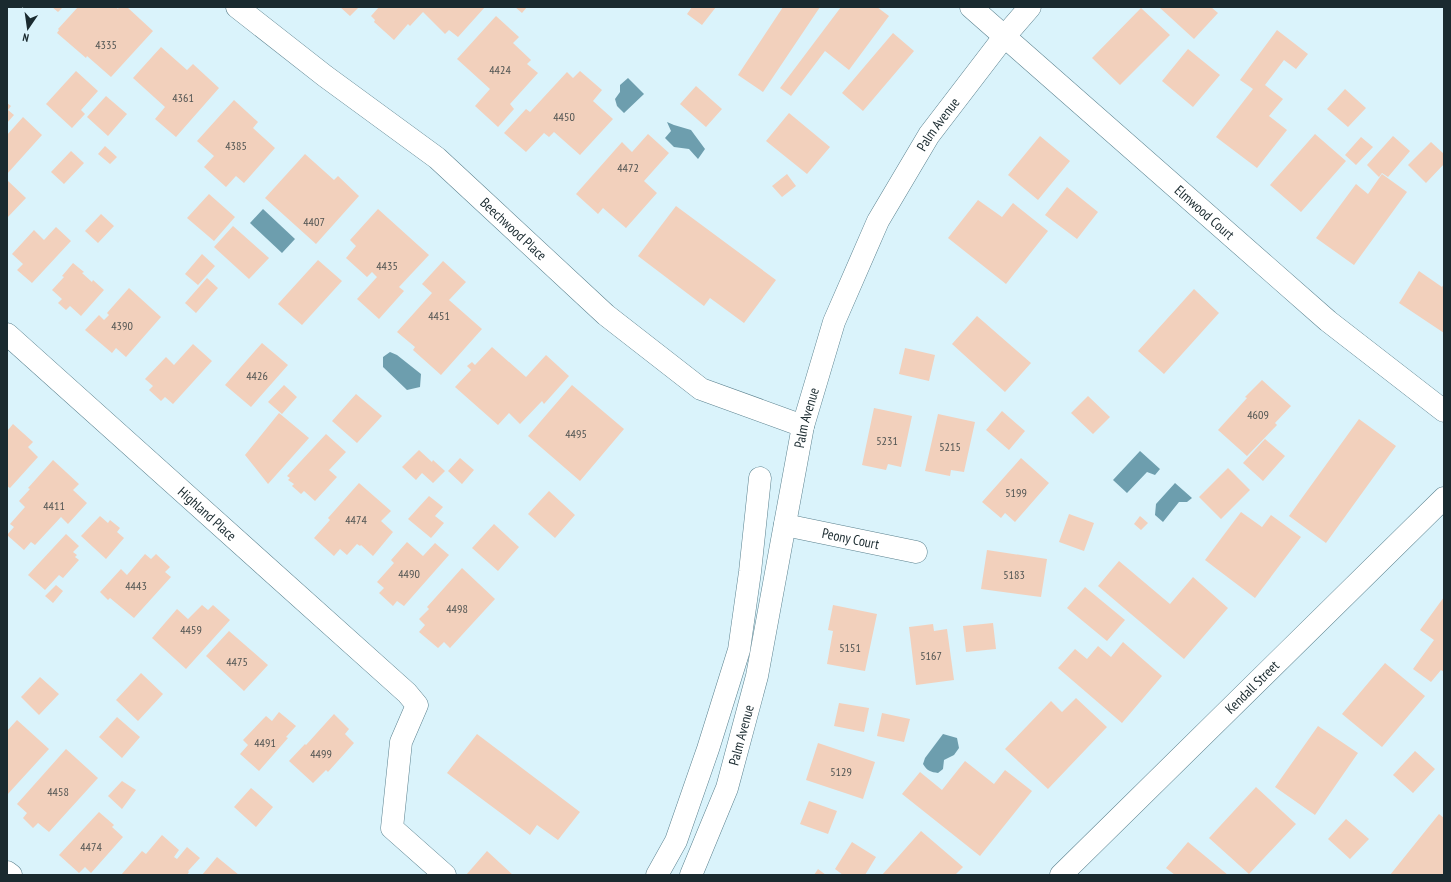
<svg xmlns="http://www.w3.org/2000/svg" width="1451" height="882" font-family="'PT Sans Narrow',sans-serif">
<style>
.water{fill:#6d9eae}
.building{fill:#f2d0bc}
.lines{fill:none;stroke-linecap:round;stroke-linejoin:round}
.minor-casing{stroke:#5a818e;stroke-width:23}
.minor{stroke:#fff;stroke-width:22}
.labels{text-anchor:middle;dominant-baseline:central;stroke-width:3;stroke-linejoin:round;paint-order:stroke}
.number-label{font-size:12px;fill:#505452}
.street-label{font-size:14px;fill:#1a2a2f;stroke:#daf3fb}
</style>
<rect width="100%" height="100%" fill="#daf3fb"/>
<!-- water -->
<path class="water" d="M628,78L644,94L624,113L617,106L615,99L620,92V85Z
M667,122L674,125L691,130L705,149L698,159L689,149L674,147L665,138L671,131Z
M263,209L295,239L282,253L250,223Z
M390,352L397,355L421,374L420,387L407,390L383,367V357Z
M1140,451L1160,469L1155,475L1147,472L1127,493L1113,480Z
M1175,483L1192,498L1187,502H1179L1163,522L1155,515L1156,504Z
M943,734L957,738L959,748L954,755L944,760L943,769L938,773C931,772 927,771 923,764L925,758Z"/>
<!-- building -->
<path class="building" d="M52,7H63L58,12Z
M78,7H116L118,9L119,7H127L153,31L111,77L87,56L86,58L57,33L59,30L58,29Z
M340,7H359L350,16Z
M379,7H485L458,37L449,30L445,34L423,12L410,26L408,24L394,40L374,22L375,20L371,16Z
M515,7H527L522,13Z
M692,7H716L702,25L687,14Z
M783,7H820L763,92L738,75Z
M841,7H877L889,16L849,70L825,51L791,96L780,88Z
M1159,7H1211L1218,13L1194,39Z
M1141,8L1170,35L1120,85L1092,58Z
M496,16L519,37L513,43L531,60L527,64L538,73L510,104L514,109L498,127L475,106L490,89L457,59Z
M1277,30L1308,54L1296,69L1284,60L1265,85L1283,99L1269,116L1287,130L1257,168L1216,137L1253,89L1240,80Z
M893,33L914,51L863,111L842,93Z
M161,47L187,70L193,64L219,88L176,137L155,119L165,107L133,78Z
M1188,49L1220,75L1193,107L1162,81Z
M76,71L98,91L81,110L85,114L72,128L46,104Z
M580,71L602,90L593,101L613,119L580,155L554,132L549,137L544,133L526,152L504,133L526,109L530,112L567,72L573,78Z
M696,86L722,109L706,127L680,104Z
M1345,89L1366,108L1348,127L1327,109Z
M106,96L127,114L108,136L87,117Z
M234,100L258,122L253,128L275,148L244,183L236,176L226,187L204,167L214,156L197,141Z
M7,103L11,106L8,110L14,115L7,123Z
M789,113L830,147L807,174L766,141Z
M23,117L42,135L7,174V135Z
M648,134L669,153L644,181L657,193L626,228L603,208L598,214L576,194L622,142L632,152Z
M1315,134L1346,161L1301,212L1270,185Z
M1040,136L1070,161L1038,200L1008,175Z
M1393,136L1410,151L1388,177L1382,173L1379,177L1367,165Z
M1361,137L1373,147L1356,165L1345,155Z
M1431,142L1444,154V164L1426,183L1408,165Z
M105,146L117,157L110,164L98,154Z
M71,151L84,163L64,184L51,172Z
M305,154L334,180L338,176L359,196L316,244L265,198Z
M787,174L796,186L782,197L772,186Z
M1382,174L1407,192L1354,265L1316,238L1356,184L1368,194Z
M7,180L26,198L7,218Z
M1067,187L1098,212L1077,239L1045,215Z
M209,194L235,217L214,241L187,218Z
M978,200L1002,217L1013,203L1048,231L1006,284L948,238Z
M676,206L776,280L744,323L710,298L704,306L638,256Z
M378,209L429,255L399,287L404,291L379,319L357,299L377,277L372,272L367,277L346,258L356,246L350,240Z
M101,214L114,226L98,243L85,231Z
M233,226L269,258L249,279L214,247Z
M56,227L71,241L32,283L17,270L23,264L12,254L34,230L44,240Z
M202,254L215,266L198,285L185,274Z
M318,260L342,281L302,325L278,304Z
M443,261L466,282L449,300L482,329L441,375L413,350L415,347L397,332L432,293L422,284Z
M73,263L84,272L82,273L92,282L93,280L104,290L81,316L70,306L66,310L58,303L62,299L52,290L64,277L62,276Z
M1419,271L1442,287L1444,284V333L1399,303Z
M207,278L218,288L196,313L185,303Z
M129,288L161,317L126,357L116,348L112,353L85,330L99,315L104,320L109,315L107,313Z
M1194,289L1219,313L1164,374L1138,351Z
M977,316L1031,363L1005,392L952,344Z
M262,343L288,365L251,407L225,385Z
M193,344L212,361L173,404L165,397L161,401L149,390L153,386L145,379L166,357L174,365Z
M492,347L526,377L546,355L569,376L544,404L542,401L520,424L509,413L498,425L455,387L471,370L467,366L472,362L475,365Z
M905,348L935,355L929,381L899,374Z
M1262,380L1291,406L1275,423L1277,425L1247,456L1218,430L1247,398L1245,397Z
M284,385L297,397L282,414L268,402Z
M572,385L624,429L580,481L528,436Z
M356,394L382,416L357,443L332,421Z
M1088,396L1110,417L1093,434L1071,413Z
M874,408L912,416L901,467L888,464L886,470L862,465Z
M1002,411L1025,431L1009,450L986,430Z
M279,413L309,438L268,484L245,455Z
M938,414L975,422L964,472L951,470L950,476L925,471Z
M1359,419L1396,446L1326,543L1289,516Z
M13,424L33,442L28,447L38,457L10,488L7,486V429L8,430Z
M326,434L346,452L329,470L337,477L315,501L304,491L301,494L292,486L294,484L288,480L290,478L287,476Z
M1265,439L1285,456L1263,481L1243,463Z
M419,450L432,462L433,460L445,471L433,483L422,473L416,480L402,467Z
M460,458L474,470L462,484L448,471Z
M1021,458L1049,483L1015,522L1005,513L1001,518L982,502Z
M53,460L79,484L73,490L87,503L68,524L61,517L35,545L31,542L24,550L7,535L14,527L10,524L25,507L19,501L30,489L28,488Z
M1228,468L1250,490L1221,519L1199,497Z
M359,483L391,511L381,521L393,532L373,556L361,545L360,546L357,544L347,555L340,549L334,556L314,538L330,520L328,518Z
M549,491L575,515L555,538L528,514Z
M429,496L443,507L435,516L444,523L431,538L408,519Z
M1241,512L1262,527L1271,515L1301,537L1255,598L1205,560Z
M1069,514L1094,523L1084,551L1059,542Z
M100,516L108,523L110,520L120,528L117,532L124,538L106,559L81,536Z
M1140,516L1148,523L1141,530L1134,524Z
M494,524L519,547L498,571L472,548Z
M66,534L79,546L73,552L77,555L75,557L79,560L63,578L59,575L45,590L28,575Z
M407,542L423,556L435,543L449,555L404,606L397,601L393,606L379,593L384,588L377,582L394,563L391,560Z
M987,550L1047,559L1041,597L981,589Z
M145,554L151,559L156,554L170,567L165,572L171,577L134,618L110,598L108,600L100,592L121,569L127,575Z
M1119,561L1170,604L1193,577L1228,608L1184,659L1098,586Z
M462,568L495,599L450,648L444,642L438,648L419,632L425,625L419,619L429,609L427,607Z
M56,585L63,591L53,603L45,596Z
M1085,587L1125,620L1107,641L1067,608Z
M1444,597V672L1441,670L1431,682L1413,669L1434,640L1420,630Z
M202,605L208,610L213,605L230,620L186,669L152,638L177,609L188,619Z
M833,605L877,614L865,671L827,664L833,631L828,630Z
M993,623L996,649L966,652L963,626Z
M933,624L934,631L947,629L954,680L916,685L909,627Z
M229,631L268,665L244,691L206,656Z
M1123,642L1162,676L1122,723L1058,668L1075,649L1087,659L1098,646L1111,657Z
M1385,663L1425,696L1382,747L1342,714Z
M141,673L163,694L138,721L116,700Z
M40,677L59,694L39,715L21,697Z
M1076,698L1107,727L1048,789L1005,749L1051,701L1062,712Z
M839,703L869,708L864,732L834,726Z
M279,712L296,726L286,737L288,738L259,771L240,754L248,745L243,740L266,716L272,721Z
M882,713L910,719L904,742L877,736Z
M334,714L349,729L345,734L354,743L328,772L326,770L313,783L289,761L305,744L306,745Z
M117,717L140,737L122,758L99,737Z
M17,720L49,749L7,795V731Z
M1318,726L1358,753L1315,815L1275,787Z
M477,734L580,812L558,840L537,825L530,835L447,773Z
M818,743L875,762L863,799L806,780Z
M66,749L98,778L49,832L38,823L33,828L23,818L27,813L17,804Z
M1415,751L1435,769L1413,793L1393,775Z
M965,761L994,784L1005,770L1032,791L980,856L902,794L920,772L942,790Z
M122,781L136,790L122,809L108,796Z
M1256,787L1296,824L1249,874L1209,838Z
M251,788L273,807L256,827L234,807Z
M809,801L837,811L828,834L800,824Z
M99,812L114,825L112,827L123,837L91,873L85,867L79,873L59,855Z
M1439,814L1444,818V875H1390Z
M1346,819L1369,839L1350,859L1328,839Z
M921,831L963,867L955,875H882Z
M162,835L179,850L174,857L177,859L187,847L200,858L188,871L189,872L187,875H121L142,851L146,854Z
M852,842L876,857L865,875H843L835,869Z
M1188,842L1228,875H1175L1166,868Z
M487,851L513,875H466Z
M217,857L239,875H202Z
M818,869L826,875H814Z"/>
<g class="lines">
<!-- minor casing -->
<g class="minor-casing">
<g id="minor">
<path id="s1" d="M237,7L325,76L437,158L606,315L701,389L803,426"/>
<path id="s2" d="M971,7L1328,321L1444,411"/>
<path id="s3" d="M7,334L407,693L417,705L401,742L392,828L445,875"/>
<path id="s4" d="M785,525L916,552"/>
<path d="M7,872L11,875"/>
<path d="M657,875L676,841L708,749L739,650L750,572L760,478"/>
<path id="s5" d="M691,875L727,788L757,676L803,426L834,322L878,221L929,135L1004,37L1030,7"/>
<path id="s6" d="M1061,875L1444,498"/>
</g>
</g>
<!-- minor -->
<use href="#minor" class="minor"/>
</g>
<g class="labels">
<!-- number labels -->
<g class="number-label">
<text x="106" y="44">4335</text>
<text x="500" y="69">4424</text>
<text x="183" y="97">4361</text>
<text x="564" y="116">4450</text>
<text x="236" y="145">4385</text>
<text x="628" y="167">4472</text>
<text x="314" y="221">4407</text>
<text x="387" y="265">4435</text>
<text x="439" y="315">4451</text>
<text x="122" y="325">4390</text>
<text x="257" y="375">4426</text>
<text x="1258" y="414">4609</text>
<text x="576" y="433">4495</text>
<text x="887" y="440">5231</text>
<text x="950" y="446">5215</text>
<text x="1016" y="492">5199</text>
<text x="54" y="505">4411</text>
<text x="356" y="519">4474</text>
<text x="409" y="573">4490</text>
<text x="1014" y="574">5183</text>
<text x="136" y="585">4443</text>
<text x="457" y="608">4498</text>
<text x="191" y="629">4459</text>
<text x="850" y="647">5151</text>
<text x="931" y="655">5167</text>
<text x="237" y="661">4475</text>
<text x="265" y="742">4491</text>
<text x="321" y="753">4499</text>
<text x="841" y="771">5129</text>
<text x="58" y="791">4458</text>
<text x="91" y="846">4474</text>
</g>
<!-- street labels -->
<g class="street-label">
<text stroke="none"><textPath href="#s5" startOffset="797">Palm Avenue</textPath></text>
<text stroke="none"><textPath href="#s2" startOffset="311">Elmwood Court</textPath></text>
<text stroke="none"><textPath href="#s1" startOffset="355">Beechwood Place</textPath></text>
<text stroke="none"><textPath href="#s5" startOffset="473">Palm Avenue</textPath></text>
<text stroke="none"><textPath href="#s3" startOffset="269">Highland Place</textPath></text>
<text stroke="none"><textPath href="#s4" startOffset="67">Peony Court</textPath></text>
<text stroke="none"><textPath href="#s6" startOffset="268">Kendall Street</textPath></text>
<text stroke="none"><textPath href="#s5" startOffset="149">Palm Avenue</textPath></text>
</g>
</g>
<!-- border -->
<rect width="1451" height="882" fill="none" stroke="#1a2a2f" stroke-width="16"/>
<!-- north arrow -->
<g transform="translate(28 28) rotate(193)" stroke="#daf3fb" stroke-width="3" paint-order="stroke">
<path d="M0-3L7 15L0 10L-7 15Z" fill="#1a2a2f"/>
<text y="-6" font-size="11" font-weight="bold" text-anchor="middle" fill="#1a2a2f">N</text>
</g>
</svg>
